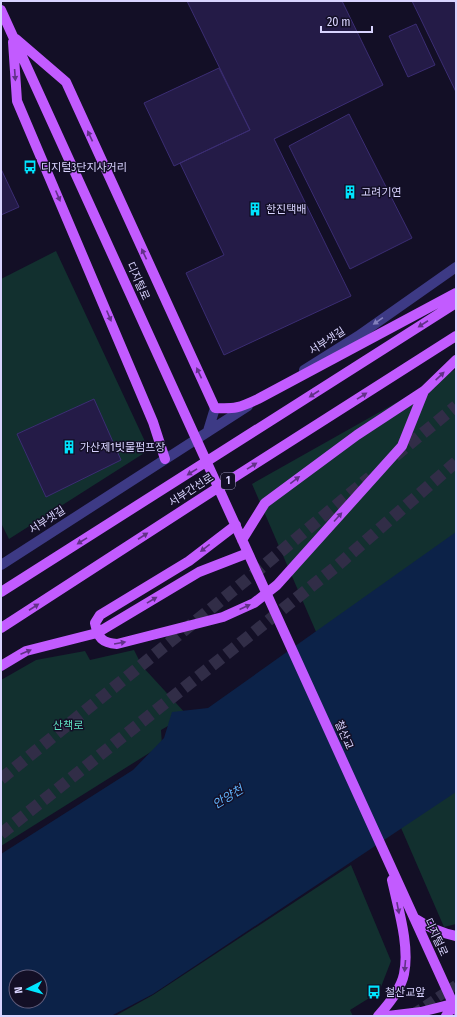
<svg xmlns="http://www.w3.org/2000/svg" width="457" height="1017" font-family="'Fira Sans Condensed','Noto Sans KR',sans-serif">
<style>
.green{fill:#12302f}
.water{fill:#0c2248;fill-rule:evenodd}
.building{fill:#241b47;stroke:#3b2d73}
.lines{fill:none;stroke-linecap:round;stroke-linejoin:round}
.major-tunnel{stroke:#312d47;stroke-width:10;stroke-dasharray:10 5;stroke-linecap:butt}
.highway-tunnel{stroke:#312d47;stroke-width:12;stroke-dasharray:12 6;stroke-linecap:butt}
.minor{stroke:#3d3a85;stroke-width:10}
.major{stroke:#c25bff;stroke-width:10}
.oneway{fill:#623188}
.oneway2{fill:#837fbc}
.labels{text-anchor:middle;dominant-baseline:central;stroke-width:3;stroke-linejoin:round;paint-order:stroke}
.shield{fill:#130f26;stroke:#9e99be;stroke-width:1}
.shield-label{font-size:10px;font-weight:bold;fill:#d9d4ff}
.poi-label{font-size:11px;fill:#d9d4ff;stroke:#130f26;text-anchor:start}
.street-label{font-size:11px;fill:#d9d4ff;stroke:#130f26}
.park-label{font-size:11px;fill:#5fe0c0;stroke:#130f26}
.water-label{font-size:12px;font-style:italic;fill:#62b6ff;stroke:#130f26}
</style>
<rect width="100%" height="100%" fill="#130f26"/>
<!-- green -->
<path class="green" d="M56,251L149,450L9,539L1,523V279Z
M456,369V924L444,927L252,484Z
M134,650L142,666L187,715L161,730L162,745L1,846V680L36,660L85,651L90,660Z
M351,865L391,961L379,992L350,1010L353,1016H115L153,995Z"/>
<!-- water -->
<path class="water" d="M456,532V792L153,994L111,1016H1V854L133,770L164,738L172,712L208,708ZM16,977H40V1001H16Z"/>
<!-- building -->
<path class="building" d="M187,1H342L383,85L274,139L351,296L224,355L186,273L224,255L180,163L250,130Z
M412,1H454L456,5V92Z
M416,24L435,65L408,77L389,36Z
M219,68L250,130L174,166L144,103Z
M349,114L412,238L350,269L289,146Z
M1,169L19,207L1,215Z
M94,399L121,460L46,497L17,434Z"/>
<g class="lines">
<!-- major-tunnel -->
<path class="major-tunnel" d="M413,1014L456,985"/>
<!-- highway-tunnel -->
<path class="highway-tunnel" d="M395,456L456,406
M1,779L261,568L370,477
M1,834L338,565L456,462"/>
<!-- minor -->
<path class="minor" d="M304,370L358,336L456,267
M208,431L215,408
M1,565L248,406"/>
<!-- major -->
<path class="major" d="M1,10L456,1010
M16,39L66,82L215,408C235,409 239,408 258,399L456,293
M13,42L17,101L153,422L165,459
M236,525L189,561L100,615L95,623C98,638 102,643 117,644L223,617L254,603L277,585L402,446L424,391
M242,540L265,503L357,435L424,391L456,360
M1,592L456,303
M1,628L208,494L456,336
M1,666L26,651L97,633L199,572L248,553
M414,918C428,927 440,933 456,936
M378,1016C388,1005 401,989 404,974C410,946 398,908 392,880
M388,1016L421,1012L456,1003
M446,1016L456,1001"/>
</g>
<!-- one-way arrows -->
<defs><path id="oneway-solid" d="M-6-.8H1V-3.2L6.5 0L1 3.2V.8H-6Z"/></defs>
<g class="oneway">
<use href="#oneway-solid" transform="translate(15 75) rotate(86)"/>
<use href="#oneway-solid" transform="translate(90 136) rotate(-115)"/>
<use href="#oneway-solid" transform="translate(58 196) rotate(67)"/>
<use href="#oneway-solid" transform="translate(144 254) rotate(-115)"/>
<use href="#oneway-solid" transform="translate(109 316) rotate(67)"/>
<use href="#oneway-solid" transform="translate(423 324) rotate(147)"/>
<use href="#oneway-solid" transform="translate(199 373) rotate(-115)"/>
<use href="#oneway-solid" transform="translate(440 376) rotate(-43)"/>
<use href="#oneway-solid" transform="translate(314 394) rotate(147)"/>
<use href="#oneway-solid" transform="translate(362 396) rotate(-32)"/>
<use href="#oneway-solid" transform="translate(252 466) rotate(-32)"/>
<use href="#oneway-solid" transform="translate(192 472) rotate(148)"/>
<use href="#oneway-solid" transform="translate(295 480) rotate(-37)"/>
<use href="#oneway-solid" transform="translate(338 517) rotate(-48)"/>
<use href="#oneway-solid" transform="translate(143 536) rotate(-33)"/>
<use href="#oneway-solid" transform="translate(82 541) rotate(148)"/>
<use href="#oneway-solid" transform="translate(205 548) rotate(142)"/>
<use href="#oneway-solid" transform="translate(152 600) rotate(-31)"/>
<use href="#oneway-solid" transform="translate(34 607) rotate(-33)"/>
<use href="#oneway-solid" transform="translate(245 607) rotate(-24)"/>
<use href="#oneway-solid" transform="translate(120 643) rotate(-10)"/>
<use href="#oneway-solid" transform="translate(26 652) rotate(-23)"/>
<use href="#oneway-solid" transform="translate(398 908) rotate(79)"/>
<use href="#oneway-solid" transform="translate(405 966) rotate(95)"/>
</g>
<use class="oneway2" href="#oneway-solid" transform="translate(378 321) rotate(145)"/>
<!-- icons -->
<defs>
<g id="bus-bare" transform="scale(1.08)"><path d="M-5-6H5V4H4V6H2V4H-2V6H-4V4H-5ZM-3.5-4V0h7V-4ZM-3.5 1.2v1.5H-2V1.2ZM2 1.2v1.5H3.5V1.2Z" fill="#00e5ff" stroke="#130f26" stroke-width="2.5" paint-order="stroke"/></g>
<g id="building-bare" transform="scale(1.08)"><path d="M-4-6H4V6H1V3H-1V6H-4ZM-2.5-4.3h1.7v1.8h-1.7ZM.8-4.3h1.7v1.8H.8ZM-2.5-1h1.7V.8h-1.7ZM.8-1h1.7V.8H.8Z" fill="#00e5ff" stroke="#130f26" stroke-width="2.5" paint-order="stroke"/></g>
</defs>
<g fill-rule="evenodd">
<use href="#bus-bare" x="30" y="167"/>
<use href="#building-bare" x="350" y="192"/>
<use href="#building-bare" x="255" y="209"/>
<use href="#building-bare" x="69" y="447"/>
<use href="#bus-bare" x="374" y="992"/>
</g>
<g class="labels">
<!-- shield labels -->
<rect class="shield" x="221" y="473" width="14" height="16" rx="3"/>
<g class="shield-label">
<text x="228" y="481">1</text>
</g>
<!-- poi labels -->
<g class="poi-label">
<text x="41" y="167">디지털3단지사거리</text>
<text x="361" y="192">고려기연</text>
<text x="266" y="209">한진택배</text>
<text x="80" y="447">가산제1빗물펌프장</text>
<text x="385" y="992">철산교앞</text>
</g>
<!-- street labels -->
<g class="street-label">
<text transform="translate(138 281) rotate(66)">디지털로</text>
<text transform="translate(327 341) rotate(-33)">서부샛길</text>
<text transform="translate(191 490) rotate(-33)">서부간선로</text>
<text transform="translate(47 520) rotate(-33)">서부샛길</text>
<text transform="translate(344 735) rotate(66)">철산교</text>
<text transform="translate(436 937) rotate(65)">디지털로</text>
</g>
<!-- park labels -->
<g class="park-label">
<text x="68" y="725">산책로</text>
</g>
<!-- water labels -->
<g class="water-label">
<text transform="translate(228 797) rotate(-31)">안양천</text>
</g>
</g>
<!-- border -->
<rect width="457" height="1017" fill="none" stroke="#d9d4ff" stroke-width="4"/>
<!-- north arrow -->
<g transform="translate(28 989) rotate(264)"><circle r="19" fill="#130f26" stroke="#625e7d"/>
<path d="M0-3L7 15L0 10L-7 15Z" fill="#00e5ff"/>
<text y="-6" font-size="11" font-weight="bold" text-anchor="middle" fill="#d9d4ff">N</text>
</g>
<!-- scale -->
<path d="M321 26v6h51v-6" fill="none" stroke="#d9d4ff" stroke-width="2"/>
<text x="327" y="26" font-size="12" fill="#d9d4ff" stroke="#130f26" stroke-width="3" paint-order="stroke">20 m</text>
</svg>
